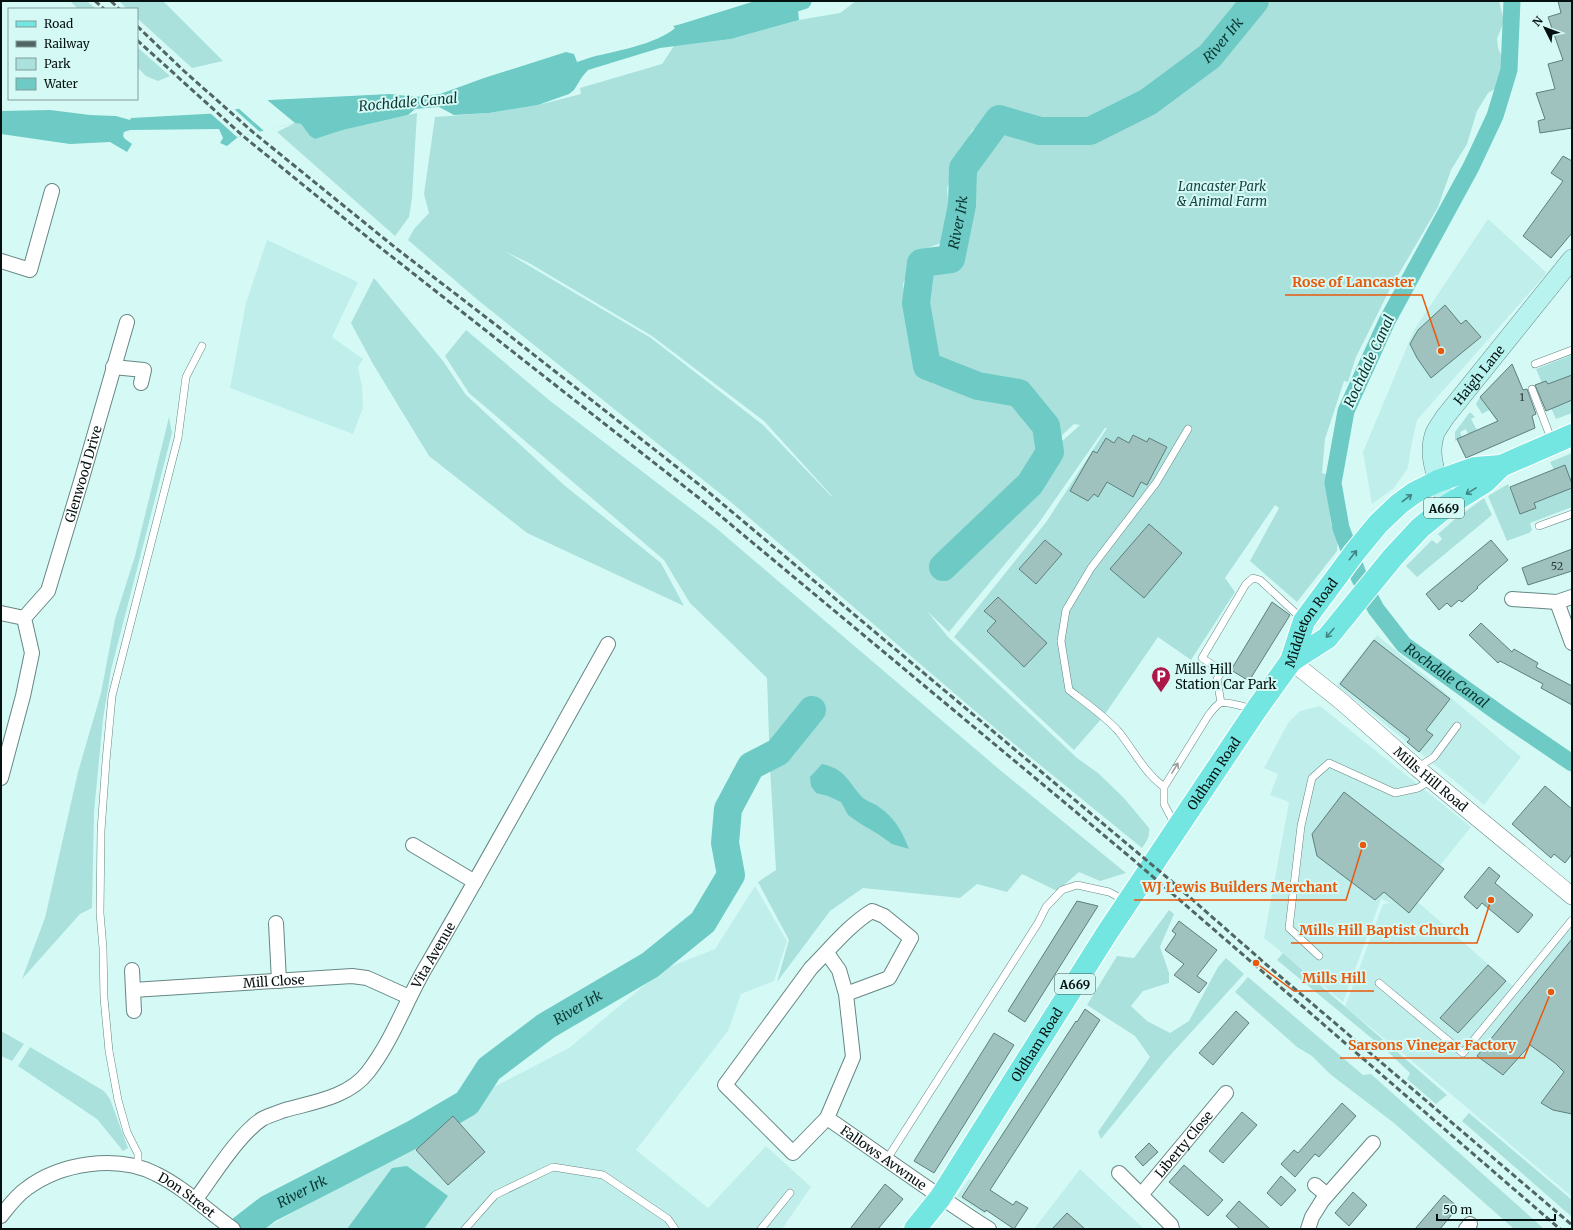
<svg xmlns="http://www.w3.org/2000/svg" width="1573" height="1230" font-family="Merriweather,serif">
<style>
.built{fill:#c0eeea}
.green{fill:#aae1dc;fill-rule:evenodd}
.water{fill:#6ecac4}
.pier{fill:#d5faf6}
.lines{fill:none;stroke-linecap:round;stroke-linejoin:round}
.canal{stroke:#6ecac4;stroke-width:17}
.river{stroke:#6ecac4;stroke-width:28}
.building{fill:#9fc2bf;stroke:#5e7f7c}
.service-casing{stroke:#668784;stroke-width:8}
.minor-casing{stroke:#668784;stroke-width:16}
.tertiary-casing{stroke:#668784;stroke-width:18}
.secondary-casing{stroke:#668784;stroke-width:20}
.primary-casing{stroke:#fff;stroke-width:24}
.service{stroke:#fff;stroke-width:7}
.minor{stroke:#fff;stroke-width:14}
.tertiary{stroke:#fff;stroke-width:17}
.secondary{stroke:#b9f3f0;stroke-width:19}
.primary{stroke:#73e6e1;stroke-width:22}
.rail{stroke:#516664;stroke-width:3;stroke-dasharray:6 3;stroke-linecap:butt}
.oneway{stroke:#428683}
.oneway2{stroke:#9ba09f}
.labels{text-anchor:middle;dominant-baseline:central;stroke-width:4;stroke-linejoin:round;paint-order:stroke}
.number-label{font-size:11px;fill:#2c3d3c}
.shield{fill:#d5faf6;stroke:#435755;stroke-width:1}
.shield-label{font-size:12px;font-weight:bold;fill:#051110}
.park-label{font-size:13px;font-style:italic;fill:#174340;stroke:#d5faf6}
.street-label{font-size:13px;fill:#051110;stroke:#d5faf6}
.poi-label{font-size:13px;fill:#051110;stroke:#d5faf6;text-anchor:start}
.water-label{font-size:14px;font-style:italic;fill:#083633;stroke:#d5faf6}
.leader{fill:none;stroke:#e8590c;stroke-width:1.5}
.callout-dot{fill:#e8590c;stroke:#d5faf6;stroke-width:1.5}
.callout-label{font-size:14px;text-anchor:middle;font-weight:bold;fill:#e8590c;stroke:#d5faf6;stroke-width:4;stroke-linejoin:round;paint-order:stroke}
</style>
<rect width="100%" height="100%" fill="#d5faf6"/>
<!-- built -->
<path class="built" d="M1488,219L1547,273L1417,420L1411,447L1408,468L1394,488L1372,504L1363,452L1414,330Z
M267,240L358,282L332,337L363,359L358,367L362,386L363,408L353,434L230,388L246,303Z
M1377,635L1521,757L1484,805L1337,685Z
M1320,706L1471,827L1410,903H1419L1514,987L1572,920V1197L1406,1056L1345,1007L1383,904L1391,903L1381,899L1343,1002L1264,938L1289,802L1270,795L1278,774L1264,768L1288,723L1300,711Z
M755,886L787,941L774,981L741,994L728,1031L636,1150L708,1208L766,1146L811,1187L782,1229H264L404,1150L479,1095L569,1048L664,969L715,949Z
M1080,1169L1144,1229H1034Z
M969,1179L999,1195L984,1214L957,1196Z"/>
<!-- green -->
<path class="green" d="M70,1H87L96,9H78Z
M119,1H163L223,61L192,68L137,18V9H127Z
M856,1H1499L1504,21L1497,39L1498,48L1507,69L1495,89L1488,93L1477,111L1467,144L1451,170L1438,207L1390,289L1356,357L1348,382L1344,381L1325,439L1322,473L1326,474L1331,524L1338,538L1337,551L1297,602L1250,561L1279,508L1275,505L1225,578L1235,592L1191,660L1158,637L1103,717L1074,750L954,637L1047,521L1107,428H1105L1038,524L949,632L927,611L948,637L1077,758L1098,773L1124,798L1149,828C1150,836 1147,841 1142,848L1002,734L732,503L479,301L408,240L414,229L429,213L424,194L435,117L489,113L538,105L581,94L580,88L662,64L674,46L731,39L799,20L840,13ZM974,129L985,145L969,167L966,181L967,208L954,261L926,269L920,303L932,357L949,369L946,376L952,388L933,384L909,330L903,284L917,252L941,243L950,226L947,188L972,130ZM504,251L529,263L652,336L764,421L832,496H831L763,425L651,338ZM1074,424L1080,425L1060,443L1058,436L1059,438Z
M137,47L170,76L158,81L146,76L137,67Z
M417,113L412,198L409,217L395,236L277,132L295,123L301,124L310,136L315,139L343,130Z
M374,278L443,361L466,395L564,485L661,563L684,606L527,533L429,456L373,364L351,323Z
M466,330L549,400L716,528L1000,770L1126,873L1100,881L1079,872L1057,891L1022,874L1007,892L977,884L960,898L863,888L830,911L777,982L789,940L758,882L776,870L770,767L767,678L690,603L664,560L469,393L445,356Z
M1572,355V375L1548,385L1542,383L1536,369Z
M1480,397L1488,408L1510,416L1497,421L1489,410L1482,414L1476,404Z
M1572,400V413L1556,419L1551,408Z
M1470,412L1475,417L1471,419L1477,430L1468,434L1466,429L1460,432L1462,437L1455,441V432Z
M169,417L172,433L111,670L103,719L94,812L92,908L80,914L22,979L45,918L78,772L101,693L115,619L135,556Z
M1572,453V484L1565,466L1554,470L1550,462Z
M1508,484L1520,514L1533,501L1546,496L1547,498L1555,495V493L1568,487L1569,489L1572,488V507L1530,523L1532,530L1529,533L1507,541L1488,496Z
M1484,498L1492,515L1417,577L1406,566L1432,540L1437,544L1442,539L1438,534L1455,519Z
M1169,910L1174,914L1160,947L1169,973V983L1143,991L1131,1006L1147,1021L1170,1033L1189,1021L1218,967L1226,958L1244,974L1165,1061L1101,1139L1098,1132L1150,1057L1135,1036L1087,1005L1117,956L1134,958Z
M1283,953L1447,1095L1436,1104L1407,1079L1410,1073L1387,1051L1277,960Z
M1248,977L1363,1075L1371,1074L1544,1229H1514L1394,1123L1330,1074L1312,1056L1297,1047L1235,992Z
M1,1031L24,1044L12,1061L1,1056Z
M30,1047L104,1091L110,1099L128,1148L123,1151L97,1119L18,1066Z
M1469,1113L1572,1200V1217L1462,1121Z"/>
<!-- water -->
<path class="water" d="M755,1H797L799,20L731,39L660,48L588,70L582,77L574,90L569,94L538,105L489,113L454,115L439,107L415,109L408,115L343,130L315,139L310,136L301,124L295,123L238,137L227,146L220,143L223,138L219,129L130,130L124,132L123,136L125,139L132,144L127,152L110,142L70,144L1,134V111L50,110L90,115L116,116L130,120L131,118L223,113L269,100L390,94L415,97L440,94L484,78L566,52L574,54L577,62L592,57C616,51 657,44 675,28L673,26L681,24Z
M822,764C845,769 847,780 861,796C865,801 874,803 879,807C895,818 902,831 909,849L892,844L878,834L861,824L848,815L841,802L828,796L816,793L811,786L810,777Z
M407,1166L448,1196L424,1229H347L392,1168Z"/>
<!-- pier -->
<path class="pier" d="M266,99L295,123L264,131L237,107Z
M233,108L260,132L237,137L209,112L223,111Z"/>
<g class="lines">
<!-- canal -->
<g class="canal">
<path id="s1" d="M1512,1L1509,70L1495,116L1471,167L1387,321L1346,411L1333,483L1341,528L1359,577L1376,609L1404,645L1500,714L1572,763"/>
<path d="M775,10L803,1"/>
</g>
<!-- river -->
<g class="river">
<path id="s2" d="M943,567L1030,484L1050,452L1046,426L1019,393L978,386L927,366L916,303L921,263L951,259L962,205L963,168L999,119L1040,131H1090L1148,102L1210,56L1255,1"/>
<path id="s3" d="M242,1229L268,1209L412,1135L467,1103L489,1069L546,1026L650,965L703,922L731,875L725,843L728,809L751,766L778,752L812,710"/>
</g>
</g>
<!-- building -->
<path class="building" d="M1558,1H1572V128L1540,133L1538,121L1545,119L1536,93L1555,89L1548,64L1563,60L1548,17L1561,13Z
M1563,156L1572,161V233L1551,258L1523,236L1563,181L1551,173Z
M1445,305L1461,324L1466,320L1481,337L1431,378L1417,358L1410,344L1418,330Z
M1512,364L1523,390L1527,389L1536,414L1532,416L1535,428L1466,458L1457,439L1498,421L1480,397Z
M1572,375V400L1546,411L1535,385L1546,381L1548,384Z
M1133,435L1147,442L1149,438L1167,447L1147,485L1141,482L1133,497L1107,482L1098,497L1094,494L1088,501L1070,491L1093,451L1097,453L1106,438L1114,443L1118,437L1129,443Z
M1565,465L1572,484V488L1534,503L1536,508L1520,514L1510,487Z
M1149,524L1182,553L1144,598L1110,569Z
M1045,540L1062,554L1036,584L1019,569Z
M1491,540L1508,560L1477,587L1478,588L1462,602L1459,600L1451,607L1447,603L1439,610L1426,594Z
M1572,549V571L1528,585L1522,568Z
M998,597L1047,643L1024,667L987,631L996,621L984,611Z
M1272,602L1290,615L1249,681L1231,670Z
M1481,623L1512,652L1514,649L1538,663L1536,667L1572,686V705L1541,688L1543,684L1500,661L1498,663L1469,635Z
M1374,640L1450,699L1426,730L1433,735L1419,752L1407,742L1410,739L1340,684Z
M1545,786L1572,809V854L1565,863L1554,854L1551,858L1512,824Z
M1344,792L1444,869L1409,913L1384,892L1375,900L1317,856L1312,834Z
M1489,867L1500,876L1495,883L1533,915L1518,933L1482,903L1477,909L1464,897Z
M1077,901L1098,906L1025,1022L1008,1011Z
M1179,921L1217,950L1197,976L1207,983L1199,993L1174,975L1184,964L1165,950L1176,934L1172,931Z
M1572,939V1114L1553,1110L1541,1103L1564,1072L1555,1063L1530,1045L1503,1075L1477,1056Z
M1488,965L1506,981L1458,1033L1440,1018Z
M1085,1009L1100,1020L990,1190L1013,1205L1016,1201L1028,1208L1014,1229L986,1210L985,1212L962,1197L1076,1021L1077,1022Z
M1236,1011L1249,1023L1213,1065L1199,1053Z
M994,1033L1014,1045L934,1173L914,1161Z
M1342,1103L1356,1116L1319,1157L1315,1154L1295,1177L1281,1164L1294,1150L1298,1153Z
M1242,1112L1257,1125L1223,1163L1209,1151Z
M453,1116L485,1152L448,1185L416,1150Z
M1149,1143L1158,1152L1143,1166L1135,1157Z
M1184,1165L1223,1200L1208,1216L1169,1182Z
M1281,1176L1296,1190L1281,1206L1267,1193Z
M885,1184L903,1199L878,1229H850Z
M1353,1192L1367,1205L1349,1226L1335,1213Z
M1444,1195L1458,1207L1440,1229H1415Z
M1239,1201L1249,1210L1270,1229H1240L1226,1216Z
M1067,1213L1085,1229H1052Z"/>
<g class="lines">
<!-- service casing -->
<g class="service-casing">
<path id="service" d="M1535,364L1572,350
M1532,389L1552,441
M1539,526L1572,514
M1221,703L1217,679L1222,671L1202,658L1246,584L1253,578L1260,580L1302,619
M1417,768L1434,757L1457,726
M1164,787C1144,772 1134,751 1119,732C1105,716 1086,703 1069,690L1061,641L1066,610L1091,568L1156,483L1188,429
M1175,825L1164,804V787L1208,716C1212,711 1215,706 1220,703C1226,701 1245,707 1253,709
M1319,956L1289,928L1301,826L1312,778L1329,763L1395,793L1418,788L1431,780
M1379,983L1463,1053L1572,920
M887,1159L1038,923L1046,907L1062,890L1077,885L1109,892L1126,901
M138,1166V1154L127,1132L118,1100L109,1051L104,998L103,948L100,913L101,831L106,761L112,696L178,438L186,377L202,346
M465,1229L495,1195L553,1167L603,1175L668,1219L675,1229
M761,1229L790,1193"/>
</g>
<!-- minor casing -->
<g class="minor-casing">
<g id="minor">
<path d="M1,261L30,270L52,191"/>
<path d="M113,367L144,370L141,383"/>
<path d="M1512,599L1557,602L1572,597"/>
<path d="M1557,602L1572,643"/>
<path d="M1,613L24,618"/>
<path id="s4" d="M1,778L23,696L32,653L24,618L48,591L82,478L127,322"/>
<path d="M413,845L475,882"/>
<path d="M276,923L279,981"/>
<path d="M827,953L839,970L846,994L853,1057L827,1118L793,1153L725,1085L811,968C830,949 849,925 872,911L884,916L911,938L889,978L846,994"/>
<path d="M132,970L134,1011"/>
<path id="s5" d="M133,990L352,976L367,978L409,997"/>
<path id="s6" d="M827,1118C881,1155 934,1194 989,1229"/>
<path d="M1119,1173L1141,1195"/>
<path d="M1315,1185L1327,1195"/>
<path id="s7" d="M196,1199C213,1176 239,1134 262,1119C269,1115 277,1113 285,1110C314,1102 349,1097 368,1072C393,1040 406,1000 427,965C489,859 548,751 608,644"/>
<path id="s8" d="M1,1216C8,1207 16,1196 26,1189C60,1163 117,1154 156,1174C185,1188 207,1211 233,1229"/>
<path id="s9" d="M1172,1229L1171,1225L1141,1195L1226,1093"/>
<path d="M1308,1229L1312,1217L1322,1201L1373,1143"/>
<path d="M1466,1229L1470,1224"/>
</g>
</g>
<!-- tertiary casing -->
<g class="tertiary-casing">
<g id="tertiary">
<path id="s10" d="M1291,661L1341,701L1417,768L1572,896"/>
</g>
</g>
<!-- secondary casing -->
<g class="secondary-casing">
<g id="secondary">
<path id="s11" d="M1448,505C1439,483 1426,457 1435,433C1438,427 1442,422 1445,417L1572,259"/>
</g>
</g>
<!-- primary casing -->
<g class="primary-casing">
<g id="primary">
<path d="M1291,661L1327,638L1393,557L1420,528L1448,505L1485,482L1501,466"/>
<path id="s12" d="M915,1229L940,1198L1107,933L1256,710L1291,661L1304,621L1355,552L1378,524L1399,504L1414,493L1438,481L1475,468L1501,466L1572,435"/>
</g>
</g>
<!-- service -->
<use href="#service" class="service"/>
<!-- minor -->
<use href="#minor" class="minor"/>
<!-- tertiary -->
<use href="#tertiary" class="tertiary"/>
<!-- secondary -->
<use href="#secondary" class="secondary"/>
<!-- primary -->
<use href="#primary" class="primary"/>
<!-- rail -->
<path class="rail" d="M95,1L104,9
M111,1L119,9
M137,26L184,71L254,133L397,249L496,325L706,490L1170,880L1268,966L1572,1225
M137,40L243,136L377,245L699,498L1130,857L1560,1229"/>
</g>
<!-- one-way arrows -->
<defs><path id="oneway-shaft" d="M-6 0H5M1.5-3L5.5 0L1.5 3" fill="none" stroke-width="1.6" stroke-linecap="round" stroke-linejoin="round"/></defs>
<g class="oneway">
<use href="#oneway-shaft" transform="translate(1471 491) rotate(148)"/>
<use href="#oneway-shaft" transform="translate(1407 498) rotate(-37)"/>
<use href="#oneway-shaft" transform="translate(1353 555) rotate(-52)"/>
<use href="#oneway-shaft" transform="translate(1330 633) rotate(130)"/>
</g>
<use class="oneway2" href="#oneway-shaft" transform="translate(1175 768) rotate(-58)"/>
<!-- icons -->
<defs>
<g id="parking-pin" transform="scale(1)"><path d="M0 17L-7.5 6A9.5 9.5 0 1 1 7.5 6Z" fill="#ac1849" stroke="#d5faf6"/><path d="M-3.5-5.5H1a3.5 3.5 0 0 1 0 7H-1V5.5H-3.5ZM-1-3.4V-.6H.8a1.4 1.4 0 0 0 0-2.8Z" fill="#fff"/></g>
</defs>
<g fill-rule="evenodd">
<use href="#parking-pin" x="1161" y="676"/>
</g>
<g class="labels">
<!-- number labels -->
<g class="number-label">
<text x="1522" y="397">1</text>
<text x="1557" y="566">52</text>
</g>
<!-- shield labels -->
<g class="shield">
<rect x="1424" y="498" width="40" height="20" rx="3"/>
<rect x="1055" y="974" width="40" height="20" rx="3"/>
</g>
<g class="shield-label">
<text x="1444" y="508">A669</text>
<text x="1075" y="984">A669</text>
</g>
<!-- park labels -->
<g class="park-label">
<text x="1222" y="186">Lancaster Park<tspan x="1222" dy="15">&amp; Animal Farm</tspan></text>
</g>
<!-- street labels -->
<g class="street-label">
<text stroke="none"><textPath href="#s11" startOffset="148">Haigh Lane</textPath></text>
<text stroke="none"><textPath href="#s4" startOffset="323">Glenwood Drive</textPath></text>
<text stroke="none"><textPath href="#s12" startOffset="725">Middleton Road</textPath></text>
<text stroke="none"><textPath href="#s12" startOffset="545">Oldham Road</textPath></text>
<text stroke="none"><textPath href="#s10" startOffset="183">Mills Hill Road</textPath></text>
<text stroke="none"><textPath href="#s7" startOffset="356">Vita Avenue</textPath></text>
<text stroke="none"><textPath href="#s5" startOffset="141">Mill Close</textPath></text>
<text stroke="none"><textPath href="#s12" startOffset="221">Oldham Road</textPath></text>
<text stroke="none"><textPath href="#s9" startOffset="113">Liberty Close</textPath></text>
<text stroke="none"><textPath href="#s6" startOffset="69">Fallows Avwnue</textPath></text>
<text stroke="none"><textPath href="#s8" startOffset="211">Don Street</textPath></text>
</g>
<!-- poi labels -->
<g class="poi-label">
<text x="1175" y="669">Mills Hill<tspan x="1175" dy="15">Station Car Park</tspan></text>
</g>
<!-- water labels -->
<g class="water-label">
<text stroke="none"><textPath href="#s2" startOffset="866">River Irk</textPath></text>
<text transform="translate(408 102) rotate(-5)">Rochdale Canal</text>
<text stroke="none"><textPath href="#s2" startOffset="495">River Irk</textPath></text>
<text transform="translate(1369 361) rotate(-65)">Rochdale Canal</text>
<text stroke="none"><textPath href="#s1" startOffset="753">Rochdale Canal</textPath></text>
<text stroke="none"><textPath href="#s3" startOffset="407">River Irk</textPath></text>
<text stroke="none"><textPath href="#s3" startOffset="71">River Irk</textPath></text>
</g>
</g>
<!-- callouts -->
<path class="leader" d="M1441 351L1422 295H1285M1363 845L1346 900H1134M1491 900L1477 943H1291M1256 963L1294 991H1374M1551 992L1524 1058H1340"/>
<g class="callout-dot">
<circle cx="1441" cy="351" r="4"/>
<circle cx="1363" cy="845" r="4"/>
<circle cx="1491" cy="900" r="4"/>
<circle cx="1256" cy="963" r="4"/>
<circle cx="1551" cy="992" r="4"/>
</g>
<g class="callout-label">
<text x="1353" y="287">Rose of Lancaster</text>
<text x="1240" y="892">WJ Lewis Builders Merchant</text>
<text x="1384" y="935">Mills Hill Baptist Church</text>
<text x="1334" y="983">Mills Hill</text>
<text x="1432" y="1050">Sarsons Vinegar Factory</text>
</g>
<!-- border -->
<rect width="1573" height="1230" fill="none" stroke="#051110" stroke-width="4"/>
<!-- legend -->
<rect x="8" y="8" width="130" height="92" fill="#d5faf6" stroke="#829d9a"/>
<rect x="16" y="21" width="20" height="6" fill="#73e6e1" stroke="#829d9a"/>
<text x="44" y="28" font-size="12" fill="#051110">Road</text>
<rect x="16" y="41" width="20" height="6" fill="#516664" stroke="#829d9a"/>
<text x="44" y="48" font-size="12" fill="#051110">Railway</text>
<rect x="16" y="58" width="20" height="12" fill="#aae1dc" stroke="#829d9a"/>
<text x="44" y="68" font-size="12" fill="#051110">Park</text>
<rect x="16" y="78" width="20" height="12" fill="#6ecac4" stroke="#829d9a"/>
<text x="44" y="88" font-size="12" fill="#051110">Water</text>
<!-- north arrow -->
<g transform="translate(1545 28) rotate(312)" stroke="#d5faf6" stroke-width="3" paint-order="stroke">
<path d="M0-3L7 15L0 10L-7 15Z" fill="#051110"/>
<text y="-6" font-size="11" font-weight="bold" text-anchor="middle" fill="#051110">N</text>
</g>
<!-- scale -->
<path d="M1437 1214v6h118v-6" fill="none" stroke="#051110" stroke-width="2"/>
<text x="1443" y="1214" font-size="12" fill="#051110" stroke="#d5faf6" stroke-width="3" paint-order="stroke">50 m</text>
</svg>
